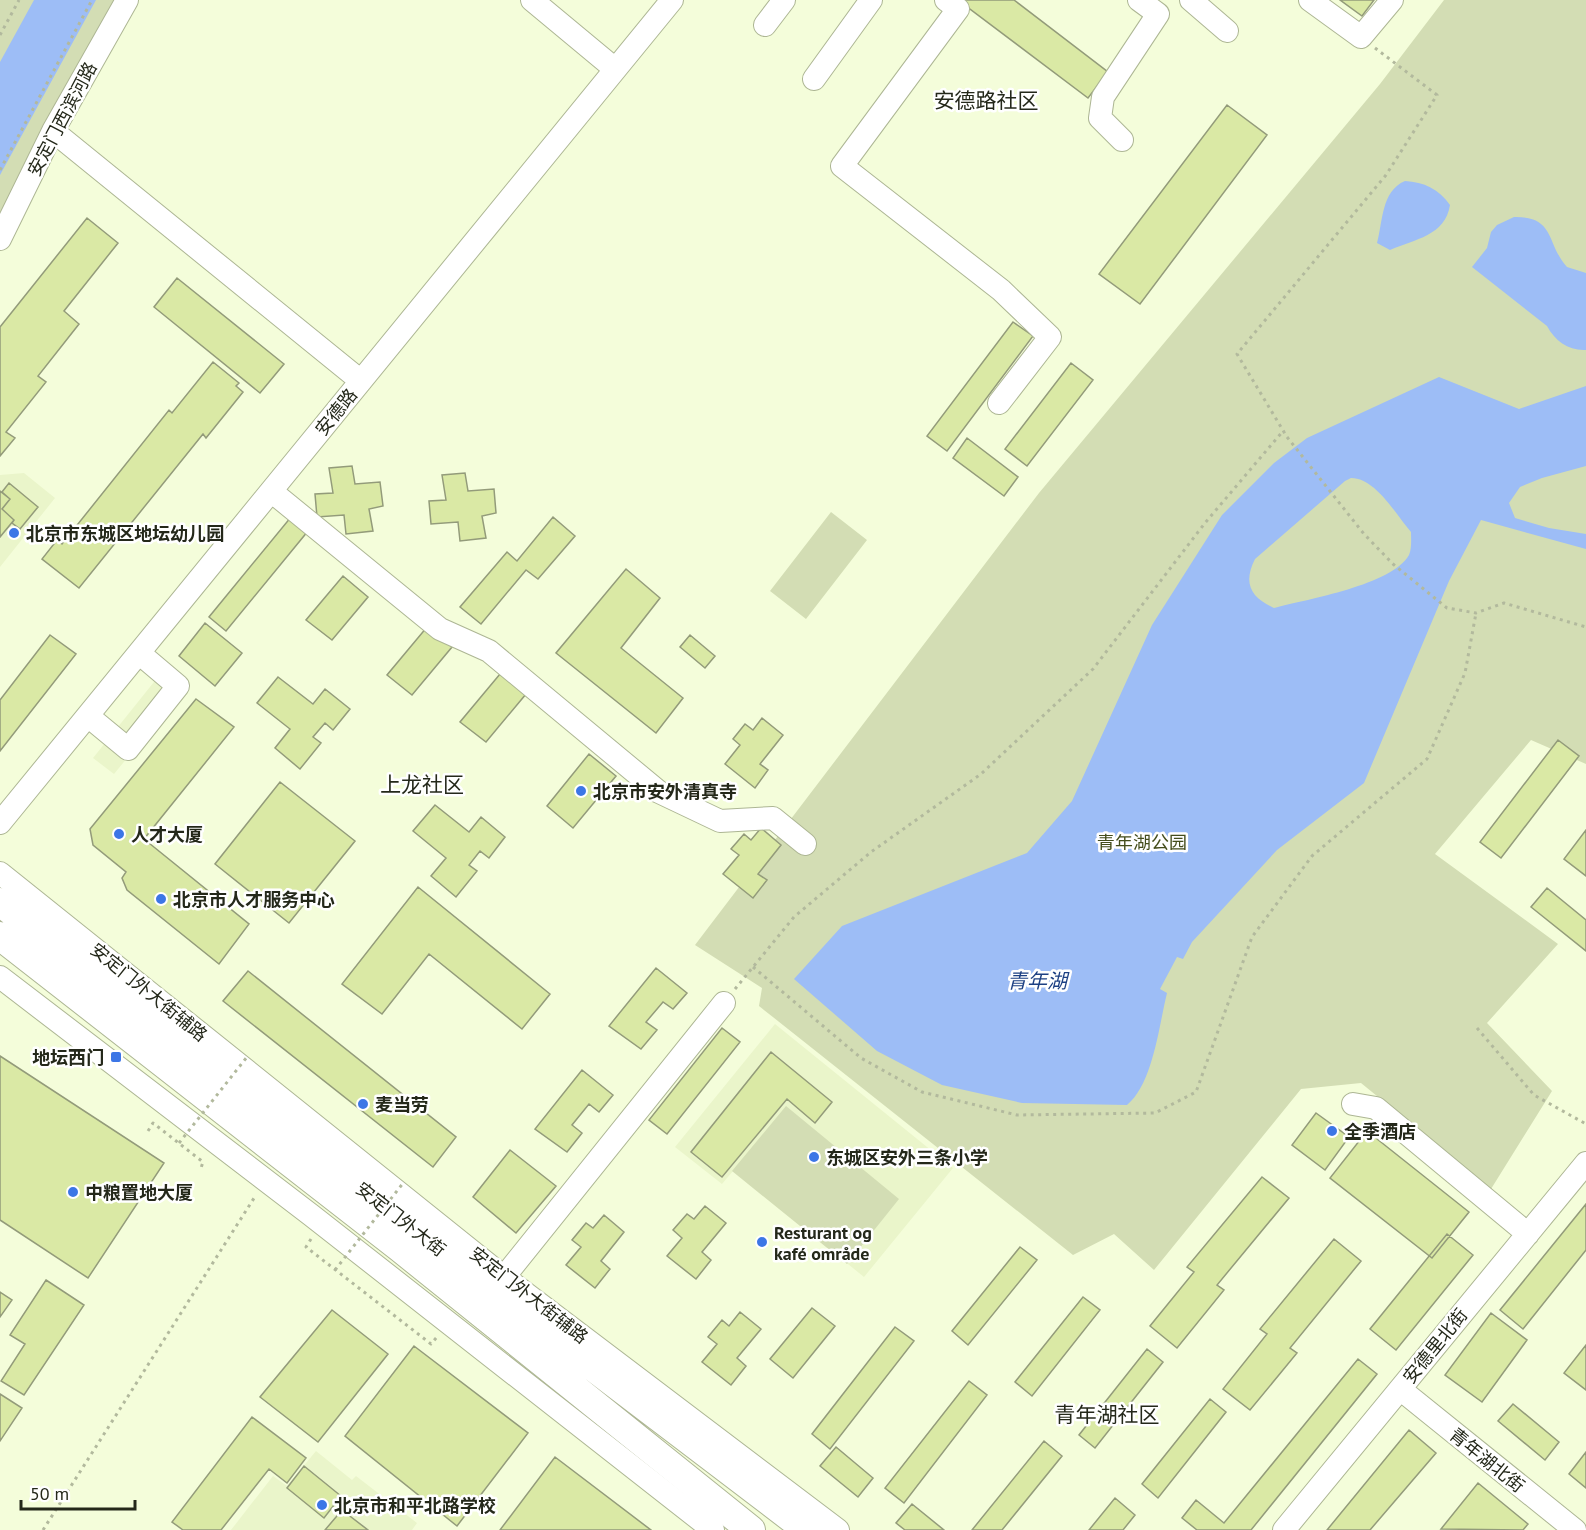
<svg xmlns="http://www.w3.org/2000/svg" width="1586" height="1530" font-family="'PT Sans','Noto Sans SC',sans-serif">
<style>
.built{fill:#eaf5ca}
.green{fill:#d3ddb4}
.water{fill:#9dbdf6;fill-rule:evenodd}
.building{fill:#dae9a5;stroke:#939b7a;stroke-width:1.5}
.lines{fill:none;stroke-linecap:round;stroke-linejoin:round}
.minor-casing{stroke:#adb694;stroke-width:24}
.major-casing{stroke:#adb694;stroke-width:30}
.path{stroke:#b2b99d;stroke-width:3;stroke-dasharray:3 4.5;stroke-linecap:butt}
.minor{stroke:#fff;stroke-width:22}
.major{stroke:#fff;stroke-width:28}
.path-bridge{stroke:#b2b99d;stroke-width:3;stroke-dasharray:3 4.5;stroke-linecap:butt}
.poi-dot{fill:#3c76e6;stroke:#fff;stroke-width:2}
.labels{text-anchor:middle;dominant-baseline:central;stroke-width:5;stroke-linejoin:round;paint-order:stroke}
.street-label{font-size:18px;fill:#24281a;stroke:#fff}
.poi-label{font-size:18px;font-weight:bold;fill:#24281a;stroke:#fff;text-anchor:start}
.park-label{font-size:18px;fill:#444d1c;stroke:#fff}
.water-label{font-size:20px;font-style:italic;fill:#1d4083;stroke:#fff}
.quarter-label{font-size:21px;fill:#24281a;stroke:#fff}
</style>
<rect width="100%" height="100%" fill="#f4fdda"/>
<!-- built -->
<path class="built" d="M24,473L55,498L0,567V475Z
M166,667L187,685L114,774L93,758Z
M775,1024L953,1168L864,1277L733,1171L722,1184L675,1147Z
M316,1451L352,1480L356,1476L417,1523L412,1530H231L273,1476L287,1486Z"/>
<!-- green -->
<path class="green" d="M0,0H115L0,216Z
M1444,0H1586V764L1531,740L1435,854L1558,944L1487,1023L1552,1091L1491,1189L1361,1083L1301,1089L1154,1270L1114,1234L1073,1255L759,1006L762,988L695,945L1039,493L1380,84Z
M831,512L867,540L806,619L770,591Z
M786,1106L899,1199L847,1264L732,1171Z"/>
<!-- water -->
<path class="water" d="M34,0H96L0,175V62Z
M1405,181C1424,182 1439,189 1450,205C1445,236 1415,239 1390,250L1377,243C1383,222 1381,191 1405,181Z
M1514,217C1556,216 1546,244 1567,267L1586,273V350C1569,351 1555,341 1547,326L1472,267L1487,248L1491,232L1497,225Z
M1439,377L1519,409L1586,386V466L1542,478L1520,487L1509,503L1515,518L1549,528L1586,534V549L1481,520L1449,581L1364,783L1277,850L1192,942L1183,959L1177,957L1160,989L1167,993C1159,1025 1153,1084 1127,1105L1022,1103L942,1085L877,1051L794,979L842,926L1027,853L1072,801L1152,625L1222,515L1274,463L1307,438ZM1351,478C1376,478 1396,515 1411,532C1411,539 1412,548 1409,555C1392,585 1308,599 1274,608C1250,597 1243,583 1255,559L1345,481Z"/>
<!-- building -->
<path class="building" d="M964,0H1014L1108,72L1088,98L962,3Z
M1340,0H1374L1362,16Z
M1227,105L1267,135L1140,304L1099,274Z
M87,218L118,243L64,311L79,324L38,376L46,382L6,432L15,438L0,456V327Z
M177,278L284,364L260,393L154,307Z
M1013,322L1033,336L947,451L927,436Z
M213,362L239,383L236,386L243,392L206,438L203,434L79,588L42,559L57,540L62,544L169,410L172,413Z
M1071,363L1093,380L1027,466L1005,449Z
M967,438L1018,477L1004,496L953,458Z
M352,466L355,484L380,482L383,506L369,509L373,531L346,534L344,515L317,517L315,494L333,493L329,468Z
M465,473L468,491L494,489L496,513L482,516L486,538L460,541L458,522L431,524L429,501L446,500L442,475Z
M9,483L38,507L20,529L12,523L14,520L2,509L10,499L2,492Z
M0,491L10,499L2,509L14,520L0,537Z
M291,517L308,531L226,631L209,617Z
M553,517L575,536L538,579L526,570L481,624L460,607L507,552L517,561Z
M626,569L660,598L621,648L683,698L656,733L556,653Z
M343,576L368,597L332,640L306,620Z
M205,623L242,653L215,686L179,656Z
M427,627L452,647L412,695L387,675Z
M50,635L76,654L0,751V700Z
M690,635L715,656L705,668L680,647Z
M500,674L526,694L486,742L460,722Z
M278,677L313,704L325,689L350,709L333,730L325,723L313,737L321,743L300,769L275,748L290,729L257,703Z
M196,699L234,727L144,839L249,924L219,964L127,890L122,878L126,872L93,845L90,829Z
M762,718L783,735L760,764L768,770L755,788L725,764L740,745L733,739L745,724L753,730Z
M1558,740L1579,756L1501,858L1480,842Z
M589,754L616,776L573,828L547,806Z
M280,782L355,841L289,923L215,864Z
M435,805L469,832L481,817L505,837L489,858L480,851L469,865L477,871L456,897L431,876L446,858L413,831Z
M761,828L781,845L758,874L767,880L753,898L723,874L739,855L731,849L744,834L751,840Z
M1586,830V876L1564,859Z
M418,887L550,994L522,1029L429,954L382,1014L342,984Z
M1547,888L1586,920V951L1531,907Z
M656,968L687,993L673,1009L663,1002L646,1022L657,1030L641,1049L609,1026Z
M248,971L456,1137L433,1167L223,1001Z
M722,1028L740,1042L667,1134L649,1120Z
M771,1052L832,1102L815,1123L787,1099L722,1177L691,1152Z
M0,1056L164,1163L88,1278L0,1220Z
M582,1070L613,1095L599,1112L589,1104L572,1125L582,1133L567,1152L535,1129Z
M1316,1113L1349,1137L1325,1170L1292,1145Z
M1367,1131L1469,1212L1432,1258L1330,1178Z
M510,1150L556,1186L516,1233L473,1197Z
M1262,1177L1289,1198L1217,1285L1224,1290L1177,1348L1150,1326L1194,1272L1187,1267Z
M1586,1204V1250L1523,1329L1500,1310Z
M705,1206L726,1223L702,1252L711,1260L696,1279L667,1256L682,1238L673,1230L687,1214L694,1219Z
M604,1215L624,1232L601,1261L610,1269L595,1288L566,1265L581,1247L572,1240L586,1223L593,1228Z
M1447,1234L1473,1255L1396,1350L1370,1329Z
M1334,1239L1361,1261L1290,1348L1297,1353L1250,1410L1223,1389L1267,1334L1260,1329Z
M1020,1247L1037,1260L968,1345L952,1331Z
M46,1280L84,1305L24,1395L1,1381L25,1344L10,1335Z
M0,1292L12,1300L0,1317Z
M1083,1297L1100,1310L1032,1396L1015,1382Z
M812,1308L835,1326L793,1378L770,1359Z
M332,1310L388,1354L318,1442L260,1397Z
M740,1312L761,1329L737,1358L746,1366L731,1385L702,1362L717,1344L708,1337L722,1320L729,1326Z
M1491,1313L1527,1340L1482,1402L1445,1375Z
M895,1327L914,1341L830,1449L812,1434Z
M1586,1345V1390L1564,1373Z
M414,1346L528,1433L457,1526L345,1436Z
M1147,1349L1163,1362L1095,1448L1079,1435Z
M1358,1359L1377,1374L1251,1530H1197L1182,1518L1196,1500L1224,1523Z
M969,1381L987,1395L904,1503L885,1488Z
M0,1394L22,1408L0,1441Z
M1210,1399L1226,1412L1158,1498L1142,1484Z
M1513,1404L1559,1442L1545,1460L1498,1421Z
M252,1417L306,1458L287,1483L269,1469L221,1530H183L172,1522Z
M1409,1430L1436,1453L1370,1530H1327Z
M1044,1441L1062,1456L1002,1530H972Z
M836,1447L873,1478L858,1497L820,1466Z
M1586,1452V1488L1569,1474Z
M555,1457L651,1530H500Z
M304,1466L341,1496L324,1518L287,1488Z
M1478,1483L1528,1524L1523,1530L1441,1529Z
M1115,1498L1135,1515L1123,1530H1089Z
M912,1504L944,1530H905L896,1523Z
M342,1510L368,1530H325Z"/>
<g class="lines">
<!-- minor casing -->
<g class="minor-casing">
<path id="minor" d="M532,0L615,69
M946,0L958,9L842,166L1001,290L1050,337L999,403
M1191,0L1227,31
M1310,0L1361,37L1392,0
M765,25L784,0
M814,79L871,0
M53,131L361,381
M1122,140L1100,118L1103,97L1158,14L1139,0
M0,239L53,131L127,0
M271,491L440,629L489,651L659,792L720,821L773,818L805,844
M88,716L128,749L178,686L139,653
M0,823L672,0
M0,873L504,1277L838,1530
M0,977L311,1215L713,1530
M1353,1104L1376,1108L1528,1234
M496,1287L724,1003
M1400,1389L1575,1530
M1284,1530L1586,1163"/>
</g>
<!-- major casing -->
<g class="major-casing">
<path id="major" d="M0,902L493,1291L807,1530
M0,936L400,1248L751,1530"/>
</g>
<!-- path -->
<path class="path" d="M0,35L19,0
M1375,48L1437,95L1386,175L1237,354L1287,437L1364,534L1393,564L1447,608L1476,613L1504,603L1586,627
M0,170L92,0
M753,967L861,1058L922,1092L1017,1115L1155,1113L1196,1092L1252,937L1312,856L1427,759L1465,673L1476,613
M735,989L794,917L871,852L981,774L1093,669L1205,523L1283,431
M1477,1028L1534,1095L1586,1124
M148,1131L153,1123L203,1162L201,1168
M311,1239L306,1247L431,1344L437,1337
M43,1530L256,1195"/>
<!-- minor -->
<use href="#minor" class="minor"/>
<!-- major -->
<use href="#major" class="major"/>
<!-- path-bridge -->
<path class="path-bridge" d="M179,1143L247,1057
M335,1270L404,1182"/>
</g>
<!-- markers -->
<g class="poi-dot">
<circle cx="14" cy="533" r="6"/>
<circle cx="581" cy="791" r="6"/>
<circle cx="119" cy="834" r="6"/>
<circle cx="161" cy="899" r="6"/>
<rect x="110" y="1051" width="12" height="12" rx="3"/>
<circle cx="363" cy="1104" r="6"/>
<circle cx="1332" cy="1131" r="6"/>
<circle cx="814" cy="1157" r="6"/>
<circle cx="73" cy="1192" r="6"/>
<circle cx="762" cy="1242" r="6"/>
<circle cx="322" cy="1505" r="6"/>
</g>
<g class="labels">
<!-- street labels -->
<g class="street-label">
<text transform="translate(62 119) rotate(-62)">安定门西滨河路</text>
<text transform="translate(336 412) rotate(-51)">安德路</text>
<text transform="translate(149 992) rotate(39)">安定门外大街辅路</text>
<text transform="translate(401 1219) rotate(38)">安定门外大街</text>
<text transform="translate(529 1295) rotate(38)">安定门外大街辅路</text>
<text transform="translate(1435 1346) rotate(-51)">安德里北街</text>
<text transform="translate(1487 1460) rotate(39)">青年湖北街</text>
</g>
<!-- poi labels -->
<g class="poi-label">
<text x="26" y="533">北京市东城区地坛幼儿园</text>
<text x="593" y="791">北京市安外清真寺</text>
<text x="131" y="834">人才大厦</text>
<text x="173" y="899">北京市人才服务中心</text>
<text x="104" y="1057" text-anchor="end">地坛西门</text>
<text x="375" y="1104">麦当劳</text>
<text x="1344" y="1131">全季酒店</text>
<text x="826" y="1157">东城区安外三条小学</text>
<text x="85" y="1192">中粮置地大厦</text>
<text x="774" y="1232">Resturant og<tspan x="774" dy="21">kafé område</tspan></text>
<text x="334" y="1505">北京市和平北路学校</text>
</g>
<!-- park labels -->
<g class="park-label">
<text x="1142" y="842">青年湖公园</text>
</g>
<!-- water labels -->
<g class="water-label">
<text x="1037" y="981">青年湖</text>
</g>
<!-- quarter labels -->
<g class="quarter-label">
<text x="986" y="100">安德路社区</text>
<text x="422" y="784">上龙社区</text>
<text x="1107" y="1414">青年湖社区</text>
</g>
</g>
<!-- scale -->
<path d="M21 1500v9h114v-9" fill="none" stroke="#24281a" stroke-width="3"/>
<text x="30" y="1500" font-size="18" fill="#24281a" stroke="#ffffff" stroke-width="4.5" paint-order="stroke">50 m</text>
</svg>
